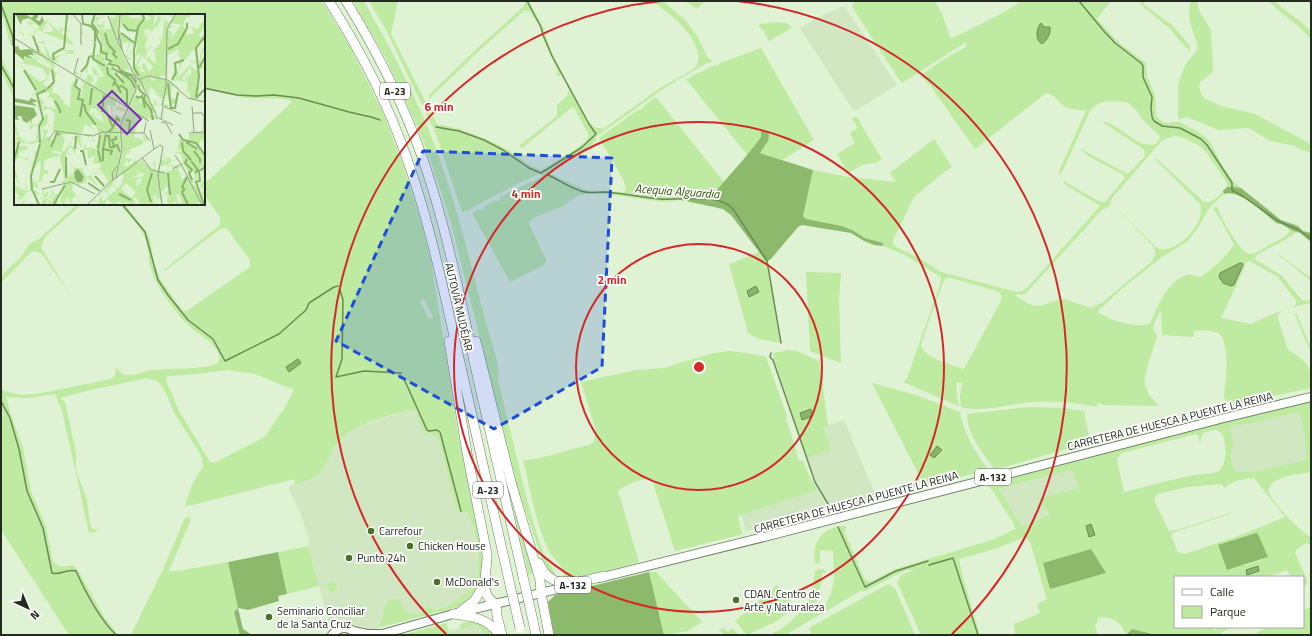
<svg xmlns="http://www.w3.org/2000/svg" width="1312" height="636" font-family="'Titillium Web',sans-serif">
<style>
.built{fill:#d0e7c2}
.green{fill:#bfeaa1;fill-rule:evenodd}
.forest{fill:#8db96d}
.water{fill:#89b469;stroke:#6a8b52}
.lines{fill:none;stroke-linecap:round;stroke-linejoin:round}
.stream{stroke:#6a8b52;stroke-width:1.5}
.major-casing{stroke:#718266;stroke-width:10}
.highway-casing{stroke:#718266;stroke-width:10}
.major{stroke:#fff;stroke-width:8}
.highway{stroke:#fff;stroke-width:9}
.highway-bridge-casing{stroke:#718266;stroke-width:10;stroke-linecap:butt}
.highway-bridge{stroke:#fff;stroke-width:9}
.marked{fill:#1d4ed8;fill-opacity:0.2;stroke:#1d4ed8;stroke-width:3;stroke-dasharray:8 5;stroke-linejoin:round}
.ring{fill:none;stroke:#d62828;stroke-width:2}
.poi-dot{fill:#4a702a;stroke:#fff;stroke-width:1.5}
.labels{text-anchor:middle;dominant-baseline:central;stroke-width:3.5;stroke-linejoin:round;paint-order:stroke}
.shield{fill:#fff;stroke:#656a62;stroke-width:1}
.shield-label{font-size:10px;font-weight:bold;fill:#232a1e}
.street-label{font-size:11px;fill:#232a1e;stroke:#fff}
.poi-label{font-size:11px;fill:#232a1e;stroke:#fff;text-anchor:start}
.water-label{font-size:12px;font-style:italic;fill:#315703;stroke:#fff}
.inset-river{fill:none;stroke:#89b469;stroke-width:2}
.inset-road{fill:none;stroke:#94a28b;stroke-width:1}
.view{fill:#7b2cbf;fill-opacity:0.15;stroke:#7b2cbf;stroke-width:2}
.inset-edge{fill:none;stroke:#232a1e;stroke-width:2}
.centre{fill:#d62828;stroke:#fff;stroke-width:2}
.ring-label{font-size:12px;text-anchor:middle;font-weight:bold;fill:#d62828;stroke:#fff;stroke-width:3.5;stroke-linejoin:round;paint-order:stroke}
</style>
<rect width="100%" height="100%" fill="#dff2d3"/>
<!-- built -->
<path class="built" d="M844,6L897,85L855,111L850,106L800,28L817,18Z
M416,409L424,430L428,434L435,435L438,437L458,513L467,511L471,519L479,561L478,571L475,581L468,592L454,603L433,610L430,607L431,614L367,631H361L349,625L343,619L329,623L308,546L309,539L300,513L290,491L289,486L307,480L317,475L340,440L353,429L376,420Z
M1299,412L1304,432L1307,450L1306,460L1251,472L1233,471L1230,428L1232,426L1250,424Z
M844,420L877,498L832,510L816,481L807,458L831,450L823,427Z
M1072,470L1079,488L1040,498L1043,508L1046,507L1049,515L1022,527L999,489Z
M818,490L829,510L746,531L741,515Z
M476,625L487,635H449L448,631Z"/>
<!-- green -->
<path class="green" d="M1,1H322L351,48L384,115L405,170L423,229L431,261L458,432L483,560L481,579L478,586L471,596L461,605L454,608L379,627L386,605L391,599L399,600C402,603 403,608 406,611C414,619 423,613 429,606L433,610C442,608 450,606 456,600C460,597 465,595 468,591C482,577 479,559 476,541C474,531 472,521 467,512L458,513L438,437C434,434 430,435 426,432C420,428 418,416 416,409C390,415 361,421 342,438C330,449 327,470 313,478C308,481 301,482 295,484L294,479L193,505L185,506L191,487L203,466L201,455L175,414L164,389L157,381L147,378L86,391L60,398L65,402L66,406L76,453V470L87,500L90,525L93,529L100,530L89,533L62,410L55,394L28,398L6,397L9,409L23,448L31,491L46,527L53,562L60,567L72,565L76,567L104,617L119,635H69L1,530V417L4,415L1,409V390L20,395L36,394L111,379L115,376L116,367C119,371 121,374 126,375C132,376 146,371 153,370C168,368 207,370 218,363C225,350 201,335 193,329C187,324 180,318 176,311C165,298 155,283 150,266C148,256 148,245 144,236C139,224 127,214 119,204H124L149,235L154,263L160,279L182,310L185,311L188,310L250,267V260L228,230L224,228L220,229L165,271L164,270L220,225V217L204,195V182L209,180L291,103L290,100C276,97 263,99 250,98C234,97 219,91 204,90V15H15V49C7,43 7,28 4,18L1,17ZM424,299L433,317L429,319L420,301ZM227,370L255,374L294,390L285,407L266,435L257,441L214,463L210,462L179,411L166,381L168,376L198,374Z
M353,1H364C390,48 416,95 435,146C455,200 469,256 483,312C487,332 501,360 498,380L527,500L539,541L545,556L555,573V575L553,577L543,562L518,489L450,219L429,156L414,119L386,59Z
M369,1L388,2L398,1L391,34L437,124L460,129L488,140L508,150L526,163L541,170C551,164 587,145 589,136L574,107H572L522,148L520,147V145L557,116V105L567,96L569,90L562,75L556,76L558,71L543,38L539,25L530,12L525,10L483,47L429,99V95L470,55L523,7L525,5V1H529L542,25L553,55L588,121L594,127L603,129L660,88L692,70L697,65C705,40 669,12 651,1H663L686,21L697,36L708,58L713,61L703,65L666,87L597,136L594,143L553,171L551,174L586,190L624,192L626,188L623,179L599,138L638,110L642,109L644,106L656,97L724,182L711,198L680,197L681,200L663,202L607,194H584L577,196L561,207L535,217L529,222L530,226L546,259V262L542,266L510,282L472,213L479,209L482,210L484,209L485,206L495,200L497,201L500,200V197L530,182H532L543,176L539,174C514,185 490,198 467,211L462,212L436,134L387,32Z
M685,1H705L697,9Z
M860,1H935L942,14L951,38L963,33L997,16L1022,1H1111L1097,19L1118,42L1145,62L1146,65L1147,76L1155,96L1156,114L1158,118L1164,123L1179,122L1197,131L1209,140L1223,166L1233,181L1241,188L1234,187H1227V183L1207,153L1200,146L1184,138L1175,136L1163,140L1158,145L1112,198L1110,206L1102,210L1025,294L1023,295L1017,294L1016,296L1031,305L1040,306L1058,300L1064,299L1091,308L1103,302L1151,262L1156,254L1154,247L1113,204L1157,248C1176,256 1207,223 1200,204L1154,158H1156L1204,202C1213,203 1217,198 1223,191L1224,194L1209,208L1199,226L1188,241L1162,257L1125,286L1100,309L1098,311L1099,313C1112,321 1135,328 1150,324C1156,309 1169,279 1187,275C1191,274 1195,277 1199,277C1207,275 1232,251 1234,244L1219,217L1213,209L1217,206C1219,215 1241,256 1251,254C1258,253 1265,247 1271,244C1278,240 1286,238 1290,230L1296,233L1281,242L1258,254L1255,258L1256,260L1281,275L1302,300L1305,301L1311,300V303L1293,307L1296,304V300L1278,277L1250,261L1246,262L1244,269L1221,318L1251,324L1268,316L1282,311L1278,315V318L1287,348L1289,350C1309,365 1311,362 1311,388L1240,403H1227L1224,397C1225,383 1232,338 1216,332C1210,330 1201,331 1194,330V337L1162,335L1161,310L1154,323L1153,329L1157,336C1154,348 1143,374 1145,385C1147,393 1153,400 1159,406L1102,405L1101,404L1098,403L1097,406H1092C1075,402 1055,401 1037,402C1013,402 984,414 961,407L960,397L962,383L957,382C955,390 957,398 959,406L903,382L907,378L940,285L941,277L903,254L883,246V243L865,238L854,231L842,226L806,219L802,216L813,170L849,177L896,182L890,173L934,139L952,167L943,173L914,197L893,240V244L896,247L919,258L941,272L1017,292L1022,291L1028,287L1100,206L1063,183L1064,181L1098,201L1105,202L1125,178L1122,174L1090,157L1080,149H1081L1128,174L1145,156L1144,150L1142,148L1101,121C1120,123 1137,150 1156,144L1160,138L1159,135L1143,120L1136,110L1127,102L1110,101L1099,103L1091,109L1062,172L1060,174L1059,172L1086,110C1079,110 1071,110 1064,106C1058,102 1055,94 1046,93L975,149L930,85L920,76L946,58L966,47V42L902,83L895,74L894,69H892L852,7L853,3ZM946,278H951L996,291L1000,293L1002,299L964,369C952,365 924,358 921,345L931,315L944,280Z
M1138,1H1142L1146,6L1172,25L1190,46V52L1167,26L1147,10Z
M1191,1H1198C1196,14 1208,20 1211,32L1213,69L1212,73L1201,81L1199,85L1201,94L1206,99L1221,106L1255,114L1311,144V153L1291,145L1270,141L1249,128L1219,130L1187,117L1179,119L1178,117V86L1180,78L1183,70L1187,62L1196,52L1198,46L1190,23L1189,9Z
M1269,1H1275C1286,13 1301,19 1311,32V39C1299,24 1281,15 1269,1Z
M777,22L787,23L792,28L769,41L764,31L759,27L760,24Z
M761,48L814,140L782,160L760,153L768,141L761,132V137L748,156L686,79L691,78L692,76L715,65L718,66L720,63Z
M1,58L15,84V100L1,71Z
M856,116L882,159L877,162L862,165L848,173L837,154L855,143L850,133L858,128L852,119Z
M77,204H82L45,237L42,243L41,248L71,296L42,254L35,251L30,253L1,283V276L22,256L29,244L39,239Z
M760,252L766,261L780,343L758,339L748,333L729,264Z
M1277,253L1311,278V281L1281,257Z
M806,272L841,273L839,300L841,363L810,351Z
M1296,313L1311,348V353L1296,318L1295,314Z
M789,350L797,351L819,361L820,363L828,426L823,427L831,450L807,458L774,359L773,353Z
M728,351C734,351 763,355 766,357L787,416L786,418L799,461L803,460L809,475L818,490L738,516L742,533L740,535L675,551L652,480C643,477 626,485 618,491L639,562L585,577L566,579L564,578C564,561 552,561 547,547C535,520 530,489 523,460C541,459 559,453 576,448C583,446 589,446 594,442L596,431L581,382L636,370L664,368L709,354Z
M872,383L916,395L960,412C965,436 973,448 987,468V471L924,485Z
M1311,402V472C1297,475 1273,475 1268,490C1275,507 1297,527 1311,538V545L1307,543C1302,545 1297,548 1295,553L1308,582L1303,587V577H1291L1287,570L1268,577H1175V627H1213L1214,631L1220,627H1232L1217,635H1157L1132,629L1126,634C1120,621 1111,616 1097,618L1098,621L1095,626L1098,635H1015L1014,624L1040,613L1037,604L1047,599L1030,542L1025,537L995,549L959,559L962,574L980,635H921L897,582L901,575L914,570H906L863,592L862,590L787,634L784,635H770C788,627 800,613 811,597L816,599L817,602L816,603L812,602L810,606L820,613C837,589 834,579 833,551L820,550V563L815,564C811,541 824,525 847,526L845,529V533L865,580L870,582L895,569L992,540L1015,529L1014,524L992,490L986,485L1195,429ZM1299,412C1303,428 1307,443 1306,460L1251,472L1234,471L1231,456L1233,444L1230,428L1232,426L1250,424ZM1216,430C1223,432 1224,438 1225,444C1226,453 1226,464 1219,471C1216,474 1201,474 1196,475C1172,479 1148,486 1124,492L1117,459L1122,453L1196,434L1198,435L1200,443L1202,434L1206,432ZM1072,470L1079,488L1040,498L1043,508L1046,507L1049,515L1022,527L999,489ZM1254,478L1285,517L1238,536L1185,554L1178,552L1171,536L1172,533L1230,514V513L1177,530L1169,531L1154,500L1157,494L1188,487L1220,484L1223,485L1224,488C1233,480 1243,479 1254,478ZM1256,533L1262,560L1227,570L1218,547ZM1091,549L1051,589L1050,588L1044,563Z
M1030,407L1064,408L1084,411L1090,442L995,470C983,453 967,435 967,414Z
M509,491L534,570L529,576Z
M191,517L188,526L169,571H178L228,562L238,608L234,612L240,635H131L165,565L185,518Z
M308,546L319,586L287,594L278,552Z
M823,569L826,571V573H822V581L819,591L822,593L820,597L812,593L811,591L814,580L815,570Z
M649,572H656L702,622L688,631L664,635Z
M327 587a5 5 0 1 1 10 0a5 5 0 1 1-10 0Z
M888,584L895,588L915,635H812L809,628Z
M777,585L795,606L777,621L747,635L735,621Z
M1311,607V635H1252L1269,627H1303V610Z
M469,620L480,622L496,635H487L476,625L459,629L461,624Z
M447,623L449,635H407L409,633Z
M723,627L728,632L732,628L739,635H726L719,631Z"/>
<!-- forest -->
<path class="forest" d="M761,131H766L769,135L768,141L760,153L813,170L803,216L806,219L842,226L854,231L865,238L883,243V246L874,245L864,241L851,233L802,225L798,227L770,260L766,261L731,215L723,209L681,200L680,196L711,198C726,177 746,159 761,137Z
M1227,187H1234L1241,188L1281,220L1298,226L1303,231L1311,233V242L1300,233L1293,231L1281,224L1276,223C1264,213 1240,189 1224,194L1223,191Z
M1256,533L1258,534L1268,557L1227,570L1218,545Z
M1091,549L1106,573L1050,589L1043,563Z
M278,552L287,594L278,596L279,601L248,610L238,608L243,629L252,635H240L234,612L238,608L228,562Z
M649,572L664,635H554L548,602L555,595Z
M1132,629L1157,635H1126Z"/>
<!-- water -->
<path class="water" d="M1041,23L1044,27H1050C1051,34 1047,40 1042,44C1035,40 1036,28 1041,23Z
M1240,263H1242L1243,265L1234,285L1231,286L1223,283L1219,277L1220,273Z
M756,286L759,292L749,297L747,291Z
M298,359L301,363L289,372L286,367Z
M811,409L813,416L802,420L800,413Z
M937,446L942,450L934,458L930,455Z
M1091,524L1095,535L1089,537L1086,526Z
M1258,566L1259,571L1247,575L1246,570Z"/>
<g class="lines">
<!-- stream -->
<path class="stream" d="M1079,1L1103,30L1115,43L1141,63L1143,66V77L1152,97L1151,107L1152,117L1154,121L1162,126L1180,128L1201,139L1207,145L1232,183V190L1244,197L1278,221L1299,230L1311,239
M2,7L13,37V45L15,46
M1,65L15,90
M204,88L237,95L256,96L274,95L299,98L349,112L371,117L380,120
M436,127L459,131L484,140L503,150L529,168L541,173L581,148L596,134L589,124L552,56L543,35L541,27L527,1
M548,175C559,180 570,188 581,191C588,194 598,192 605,192C624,193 642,198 660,199C681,201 717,192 733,209L767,261L781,343
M122,204L145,232L158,280L168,295L188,320L213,339L225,361L279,334L306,310L309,303L334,287L338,286
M340,290L343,300L342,359L336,377L364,371L401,373
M771,353L770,357L773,360L815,482L831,509
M404,379L427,430L429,431L437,430L440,432L461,511
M2,403L10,418L19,449L27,491L43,528L52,573C61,576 66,568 76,571C85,591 100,619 116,635
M838,527L865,587L896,571L928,561
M929,565L953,558L978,635"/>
<!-- major casing -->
<g class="major-casing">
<path id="major" d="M599,578L764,537L1224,418L1311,397
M353,631L367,634H383
M332,635C339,626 349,626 356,634
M379,635L453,614L574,585"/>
</g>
<!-- highway casing -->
<g class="highway-casing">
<path id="highway" d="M329,1C360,50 387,101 406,156C431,225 445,298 462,371C478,442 494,513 510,585
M346,1C382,59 412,121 432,187C449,243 461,300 473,357C490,432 507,506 524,581
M449,341L467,453L487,554C488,572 477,594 496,604L497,616L502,635
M476,341L511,482L540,580L541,593L549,635
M539,563C553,594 579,581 605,576
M460,612L475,600L485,583
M453,614C471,616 489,618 499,635
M533,621L536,635"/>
</g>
<!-- major -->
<use href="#major" class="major"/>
<!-- highway -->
<use href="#highway" class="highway"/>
<!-- highway-bridge casing -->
<g class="highway-bridge-casing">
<path id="highway-bridge" d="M524,581L533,621
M510,585L520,628"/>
</g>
<!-- highway-bridge -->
<use href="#highway-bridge" class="highway-bridge"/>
</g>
<!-- marked area -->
<path class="marked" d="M423,151L612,158L602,367L494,429L336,341Z"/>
<!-- distance rings -->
<g class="ring">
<circle cx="699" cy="367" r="123"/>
<circle cx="699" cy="367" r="245"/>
<path d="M446 634A368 368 0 0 1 661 1M737 1A368 368 0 0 1 952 634"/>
</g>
<!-- markers -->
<g class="poi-dot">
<circle cx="371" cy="531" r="4"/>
<circle cx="410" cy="546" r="4"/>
<circle cx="349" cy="558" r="4"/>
<circle cx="437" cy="582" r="4"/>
<circle cx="736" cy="600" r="4"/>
<circle cx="269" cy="617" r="4"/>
</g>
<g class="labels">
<!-- shield labels -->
<g class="shield">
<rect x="380" y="83" width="30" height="16" rx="3"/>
<rect x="975" y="469" width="36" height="16" rx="3"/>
<rect x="473" y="482" width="30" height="16" rx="3"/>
<rect x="555" y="577" width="36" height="16" rx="3"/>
</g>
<g class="shield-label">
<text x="395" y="91">A-23</text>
<text x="993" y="477">A-132</text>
<text x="488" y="490">A-23</text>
<text x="573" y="585">A-132</text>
</g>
<!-- street labels -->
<g class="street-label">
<text transform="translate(459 307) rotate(77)">AUTOVÍA MUDÉJAR</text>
<text transform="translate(1170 421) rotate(-14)">CARRETERA DE HUESCA A PUENTE LA REINA</text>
<text transform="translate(856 502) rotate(-15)">CARRETERA DE HUESCA A PUENTE LA REINA</text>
</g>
<!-- poi labels -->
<g class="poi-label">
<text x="379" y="531">Carrefour</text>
<text x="418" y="546">Chicken House</text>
<text x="357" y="558">Punto 24h</text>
<text x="445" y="582">McDonald's</text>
<text x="744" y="594">CDAN. Centro de<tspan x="744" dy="13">Arte y Naturaleza</tspan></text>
<text x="277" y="611">Seminario Conciliar<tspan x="277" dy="13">de la Santa Cruz</tspan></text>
</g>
<!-- water labels -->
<g class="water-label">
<text transform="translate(677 191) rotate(4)">Acequia Alguardia</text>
</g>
</g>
<!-- overview -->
<g transform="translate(14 14)">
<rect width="191" height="191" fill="#dff2d3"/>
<path d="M53,0L55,4L52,13L57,18L52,15L51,20L61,32L52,28L50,36H53V33L54,30L53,37L60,36V40L53,39L45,42L46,44L41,43L45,48L38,47L41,49L40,54H37L34,64L29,70L33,74L37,73L41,64L40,57L43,58L38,78L45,81L48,87V85L50,86L48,87L56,94L57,71L61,66V58L66,59L62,61L65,63L67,60L68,61L61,72L66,75L65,80L68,81L69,74L67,73L70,70L67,66L75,69L70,64L73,66V61H77L80,67L76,68L80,72L84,66V61H80L78,53L83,56V60L86,59L85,64L90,62L83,50L80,52L83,50L78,43H75V44L74,49L73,52L71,54L74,53L73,60L71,55L68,57L74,49L75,43H78L81,29L73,24L67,17V28L70,29L66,28V14L73,24L81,28V21H85L86,15L83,13V8H79V15L70,10L76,11L80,0L81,6L85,0L84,4L91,3L84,5L86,6H83L84,10L87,11L91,6L89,11L92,12L87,14L89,16L92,14L90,17L92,18V15H97L96,3L100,4L102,0H105L104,22L100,20L115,55L116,57L112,55L109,58L115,60L108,59L103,51L100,52L96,49L100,42L93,46L97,39L95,42L94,39L91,42L89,41L92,51V47L95,53H98L96,50L101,53L98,54L102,56L99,57L100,61H102L101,58L103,57H104L102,58H104L102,62L104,65L109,63H104L111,61L117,62L122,70V68L121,80L116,92L111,93V90L102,86V92L98,93L100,97L97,99V91H92L97,105L98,99L100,103L102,100L108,104L111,98L104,96L102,98L103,95H100L104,92L114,95L105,112L107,142L101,165L88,175L90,172L81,162L91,172L93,169L90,168H95L88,158L76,161L84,172L73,163L72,168L65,171L59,169L58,176L69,191L61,182L57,186L61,191L58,188V191L56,187L53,188L56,185H53L55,180L50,190L46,187L51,170L58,168H53L45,172L51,165L46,146L47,138L39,136L38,139H44L46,142L35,144L30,147V156H34V160H29L28,167L22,168L24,173L21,174L20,168L25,167L27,148H25L21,154L19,152V157L17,162L20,171L19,176H24H21L25,179L24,181L20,177L19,178L26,191L18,177L12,178L11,182L18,191L11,183V180L8,185L11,186L10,191H8L10,186L0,184L6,183L0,177V171L3,173L5,171L3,168V164L0,163V157H2L3,163V159L5,171L4,174L14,177L13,176L12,173L13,166V176H18L16,162L18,152L21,146L17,152L19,147L17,149L18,146L19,144L18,147L22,146V140L20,144V140L21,135L22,140L30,119L26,112L21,111L22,116L20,110L17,116L15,114L17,110L26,111L29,105L26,93L20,92H25L22,77L19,82L17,84L22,75L17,66L14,68L16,66L9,57L11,55L0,50L7,52L23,66L26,63L24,66L27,68L34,63L28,54L12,50L11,52V50L0,47L9,49L10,43L4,39L24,46L23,48L36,54V52L18,41L19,40L38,54L34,45L29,43L34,46L35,50L20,36L26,39L21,35L24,36L19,22H17L15,21L13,19H10V24L9,20H6L7,11V20L10,19H13L20,22V17L26,15H22L17,13L25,15V12L20,9L16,13L17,11L12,8L17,9L8,7L17,9L13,6L31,13L28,16L30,18H38L40,15L33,8L31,11L33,13L27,11L32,6L46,18V13L50,15L47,19L51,22V12ZM23,16L36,21L35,26V31L36,21L51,27L50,34L47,36L56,39L37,43L30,30L31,27L21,29L19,22ZM82,22H86L88,32L93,33L87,34V32L85,37L88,39L80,41L83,24L84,26ZM22,29H29L34,44L27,39L26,38L31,41L32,42L33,41L32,39V38V41L26,36L25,38L24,33L25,34L28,35ZM33,76L26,80L34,78L36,81L33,82L39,85L42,95L27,91L30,89L23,80ZM26,92L31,94H29V97L34,94L41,98L39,115L33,109L34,99L29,103ZM78,93L84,97L83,100L85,103L84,97L87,100L90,109L81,103L79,96V102L75,98ZM33,110L42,119L41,127L34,124V122L31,124L34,116H29L28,114ZM71,110L81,116L76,111H82L85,121L68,119ZM63,119H71L70,124L72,120L75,125L79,126V128L81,127L78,125H75V121H86L84,131H81L84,135L78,134V131L77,129L78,134H72V130L71,131L69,135L73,136L74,142L71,143L69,136L66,137L68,139L64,141L68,139V141L69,143V137L71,150L72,151L70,144L74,142L75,148V144L82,142L78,149L88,150L89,147L88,150L86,154L81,155H86L88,158L80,159V154H82H79L80,159L72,163L68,154H62L61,148L62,154L58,153L52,143V140H56L52,138L57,133L60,139V136L61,140L62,138L58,131L53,134L60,124L63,126L61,135V132L64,135L65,134L61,132L63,128L68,134V129L63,128L69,127L66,126L67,122L63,121ZM63,119L54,131L53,125L54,132L50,138L48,136L51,124L48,121ZM52,143L60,155L59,160L54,162V147L52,163ZM64,155L70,164L69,168L62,167L60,158ZM106,0H117L114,2L117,4L126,5V0L129,6L128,0H129L131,6L137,5L133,0H141L139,13L146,0L147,6L142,14L149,16L151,0V7L155,8L159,4L156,2L176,0L175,4L179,6L172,3L169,12L173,17L171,20H179L180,18L177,13L184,15L187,9L191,8V17L189,15L185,22L188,23L191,19L189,28H186V32L182,33L184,51L188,35L191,32L184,53L191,41L187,52L191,53L185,55L182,77L191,65L182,80V83L183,81H186V79L191,75L187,79L188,82H183L186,84L180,86L176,85V77L173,80L174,68L171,65L172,62L174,67V60L177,62V53L168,64L172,68L163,66L160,68L166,53L165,50L162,49L163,58L162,61L158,67L160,55L162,59L161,48L167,47L165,41H163V42L161,43L164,41L161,39L166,41L164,35L154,41L153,65L149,61L146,64L134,62L125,64L135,63L140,67L142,64L155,67L162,71L170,83L164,76L165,81L161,90H157V94H160L157,95L153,80L149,89L154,91V94L148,92L147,89L138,92L143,98L137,99V103L141,101L144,105L136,106L134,102V105L132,107H134L131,109L132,104H125L120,123L130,126L129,121L134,125L132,128L129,126V130L115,136L117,138L112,140L111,144L118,145L115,149L111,145L112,150L109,151L111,153L119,149L121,146L119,143L125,149L130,145V149L139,155L141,152L139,150L140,147H141L142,151L140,156L143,157L148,138L147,146H150V141L151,140L150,146L152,144H154L151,146V148L156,143L157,147L163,145L161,141L165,149L164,146L157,147L156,150L154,148L155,154L151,148L152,151L145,152V157L154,158L159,155L156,151L158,148V152L164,151L165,154L169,147L167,140H161L164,136L163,139L169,137V135H164L165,124L169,128L174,129L169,126L176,125L174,121L180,119H175L190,118L191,127L187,125L185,131L180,128L176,129L186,133L191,142V158H189L191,161V165L189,167L191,163L187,165L190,161L188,157L190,153L187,149L189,153H186L183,157L184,167L178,166L180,168H177H181L178,170L185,175V180L189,179L188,176L190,175L186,174L188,168H191L188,174L190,175L191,171V177L189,181L191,182L186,183L191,184L188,185L191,186L190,191L185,188V191L184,188L183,191L173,189L169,191L168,188L167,189V190L166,191V189L168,188L165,180L162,181L165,191H159L163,188L161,187L156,191V189H154L152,184L153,186L155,181V178L154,181H151L154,179L148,180L154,177L153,172L149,175L153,176L147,177V182H149L148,191H146L148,189L145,184L143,186L141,179L140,183L143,188L144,189V190L139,183V185L143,190V191L139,185L140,191H136V187L135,191H128V188L127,191V187L125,191V186L120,183L118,186L120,185L122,191L117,187L121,191L110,188L111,191L105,187L100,190L93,185L90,191L87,190L89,188L85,191V186L78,188L80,191L78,188L74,191L80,186H85L86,181L102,164L106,161L98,170L104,174L109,169L107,167L110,163L108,160L103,162L109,137L106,114L122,81L124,69L121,63H126L120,60L112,46L117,51L120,47L117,51L123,61L119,54L126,43L124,41H127L125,39L123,41L124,39L121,44L123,31L117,28L112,41H116V37L120,38V40L117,38L116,41L113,42L118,45L115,46L112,42L115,28L109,29L108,37L104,24ZM107,9L111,15L124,17L122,30L106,17ZM157,9L167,11L157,25L158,19L154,15L158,14L160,12L154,13ZM141,13L149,16L148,27L144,22L147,28L138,39L141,37L142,50L136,45L137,41L134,44L131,43L136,33L141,34L136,32L132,38L131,30L137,22L132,27L134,19L130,23L131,15H135L134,18L137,15V18ZM180,35L183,49L177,46V48L182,49L183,57L176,51L163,64L168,49ZM128,41L139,53L135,58L131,49L128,50V56L130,55L131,60L129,57L127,59L125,55L127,53L123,52ZM159,70L164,75L163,85L156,84ZM124,71L128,73L127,77L131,80L128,76L130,77V72L135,83L132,80L131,86L127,89L126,87L128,85L125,86L122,81L123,79L126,83L123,78L124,74L125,77ZM136,72L146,82L138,78L149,85L148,89L143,91L142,86L138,87L141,88L140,90H137L135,81ZM170,150L174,158L179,155L182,166L175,160L177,167L173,162L167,166V162L171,160L165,162L167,159L163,156L168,152L170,157L168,152ZM123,157H126L124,158V162V159H130L129,163H125L126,165L128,164L127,168L123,172L121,170L126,168L121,169L125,167L120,168L125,166L120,167L125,165L124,163L117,164L123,161ZM112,169L122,178L117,184L107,175ZM98,171L103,175L89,187L86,182L90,177L95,181L94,177L97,179L92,176L96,175ZM1,109L5,122L12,129L23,126L22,122V121L23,118L25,128H22V131L21,128L19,129H20L21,130L5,129V132H13V136L6,137L4,143L15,144L14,152V144L11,147V144H3L0,151V136L3,138L0,135L3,136L5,131L2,128L3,131L0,132V126L4,128L0,123L3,124L4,122L0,118ZM32,174L34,177L30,175L29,181L35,177L33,184L37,188L39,185L35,183V181L39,184L42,180L37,181V174L40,180L47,179L43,185L44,191L37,189L36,191L33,185L32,191H28V187L33,183L30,182L31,183L27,186L26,184L30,183L28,180V175Z" fill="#bfeaa1" fill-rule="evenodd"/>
<path d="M11,0L18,4L20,0H25L22,6L26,7L28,2L30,7L26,12L15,4L8,6L7,11L2,1ZM4,32L6,36L16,35L29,43L18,38L20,41H14L20,45L10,42V46L0,38V33ZM0,84L15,87L17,84L22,86L23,88H18L23,92L0,88ZM0,91L20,94L23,101L17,106L18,110L15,106L14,109L9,107L7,102H3L5,106L0,105Z" fill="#8db96d"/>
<path d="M64,155L70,163L68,168H63L61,164L60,158Z" fill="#89b469"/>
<path class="inset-river" d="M68,0L69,10L77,12L81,17V28M81,0L78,9L84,18L82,21L87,31V38L93,40L92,45L97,47L95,50L104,52L108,60L118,62L122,69M109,10L114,16L124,17M91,19L94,30L101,38L99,40L103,44M107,19L122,30M19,22L25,38M81,29L79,45L91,52M154,35L164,30L173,14V9M40,46L39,40L50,34L53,0M93,53L94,60L101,66L99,72M104,53L107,57L118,61M98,54L110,61M185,54L191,43M10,56L22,76M67,58L73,51L75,43L78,42M101,59L110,69M110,61L117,66L121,74M125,62L120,54V36L124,13L130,5L129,0M63,65L61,72L66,76L64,85L69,86L68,91M158,66L162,59L161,49L170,46M101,68L107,79M154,69L157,95M124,71L126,77L131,81L130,86L137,96L139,106M104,73L108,72L113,76V90M33,75L40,68L38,55M122,82L124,84L128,82L131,94M182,83L185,63L182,34L191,22M182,84L191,75M41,87L46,96V99M70,90L72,98L82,111M76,91L78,74M157,94H161L164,78M88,98L90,81M94,101L99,114L94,118M66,103L68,91M112,106L116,107L115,117M99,113L103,104L106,107M165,120L169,126L182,129L191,141M91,122H95L96,134M168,128L169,137L177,146M172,128L183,135M26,129L25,112L29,105L23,80L32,76M100,132L98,126L102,125V122M37,133L43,119L46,121M97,134L103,131L106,138M61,135L62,122M84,135L86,121M89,135L92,120M84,136L87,148M66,137H69L72,151M180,137L186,145V149M52,143V164M173,145L171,149L178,156L175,159L178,166M0,146L5,128M89,147V135L98,137L96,141M177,147L184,156L181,159M154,159L156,181M81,162L90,172M36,168H40L46,155M74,169L86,177M170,175L168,173L173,163M171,175L168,178L174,191M18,177L17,162L26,130M19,177L25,191M105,180L117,186M137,188L133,176L138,159M40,190L51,171M190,191L182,168L186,167L185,157L191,153"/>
<path class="inset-road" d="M59,0L67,10V31M94,2L103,26M105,20L108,36M0,24L119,97M60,60L64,44M120,60L126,66L144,105M124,66L134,62L154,66L174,84L191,88M148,92L152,73L153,15L162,0M149,92L167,100M178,92L180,118M120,98L135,107M179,99H188L190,103M145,104L159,111M190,104V118M147,105L149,93M147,108L152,109L158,120M132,109L130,119L136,127M136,116L140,135M175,119L191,118M34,126L41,117L79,122L88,118L130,119M140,135L146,131L149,133L144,162M128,143L137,156L151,159M167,150L188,191M159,155L167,150L161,141M144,161L148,191M102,164L140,135M99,166L98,159L103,152M28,175L57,168L81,180M73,191L102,163L108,136L106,112L122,76V65L104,28L106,0"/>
<path class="view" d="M98,77L127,105L113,120L84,91Z"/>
<rect width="191" height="191" class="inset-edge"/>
</g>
<circle cx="699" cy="367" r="6" class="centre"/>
<g class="ring-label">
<text x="439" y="111">6 min</text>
<text x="526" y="198">4 min</text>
<text x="612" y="284">2 min</text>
</g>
<!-- border -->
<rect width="1312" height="636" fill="none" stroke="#232a1e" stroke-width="4"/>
<!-- legend -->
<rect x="1174" y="576" width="130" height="52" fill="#ffffff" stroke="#a7aaa5"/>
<rect x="1182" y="589" width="20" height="6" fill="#ffffff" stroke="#a7aaa5"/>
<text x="1210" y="596" font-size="12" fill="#232a1e">Calle</text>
<rect x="1182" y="606" width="20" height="12" fill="#bfeaa1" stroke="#a7aaa5"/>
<text x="1210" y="616" font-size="12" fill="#232a1e">Parque</text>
<!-- north arrow -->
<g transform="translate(28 608) rotate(136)" stroke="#ffffff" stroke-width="3" paint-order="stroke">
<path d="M0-3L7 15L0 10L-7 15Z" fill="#232a1e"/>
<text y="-6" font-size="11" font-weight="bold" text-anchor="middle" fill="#232a1e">N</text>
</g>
</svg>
